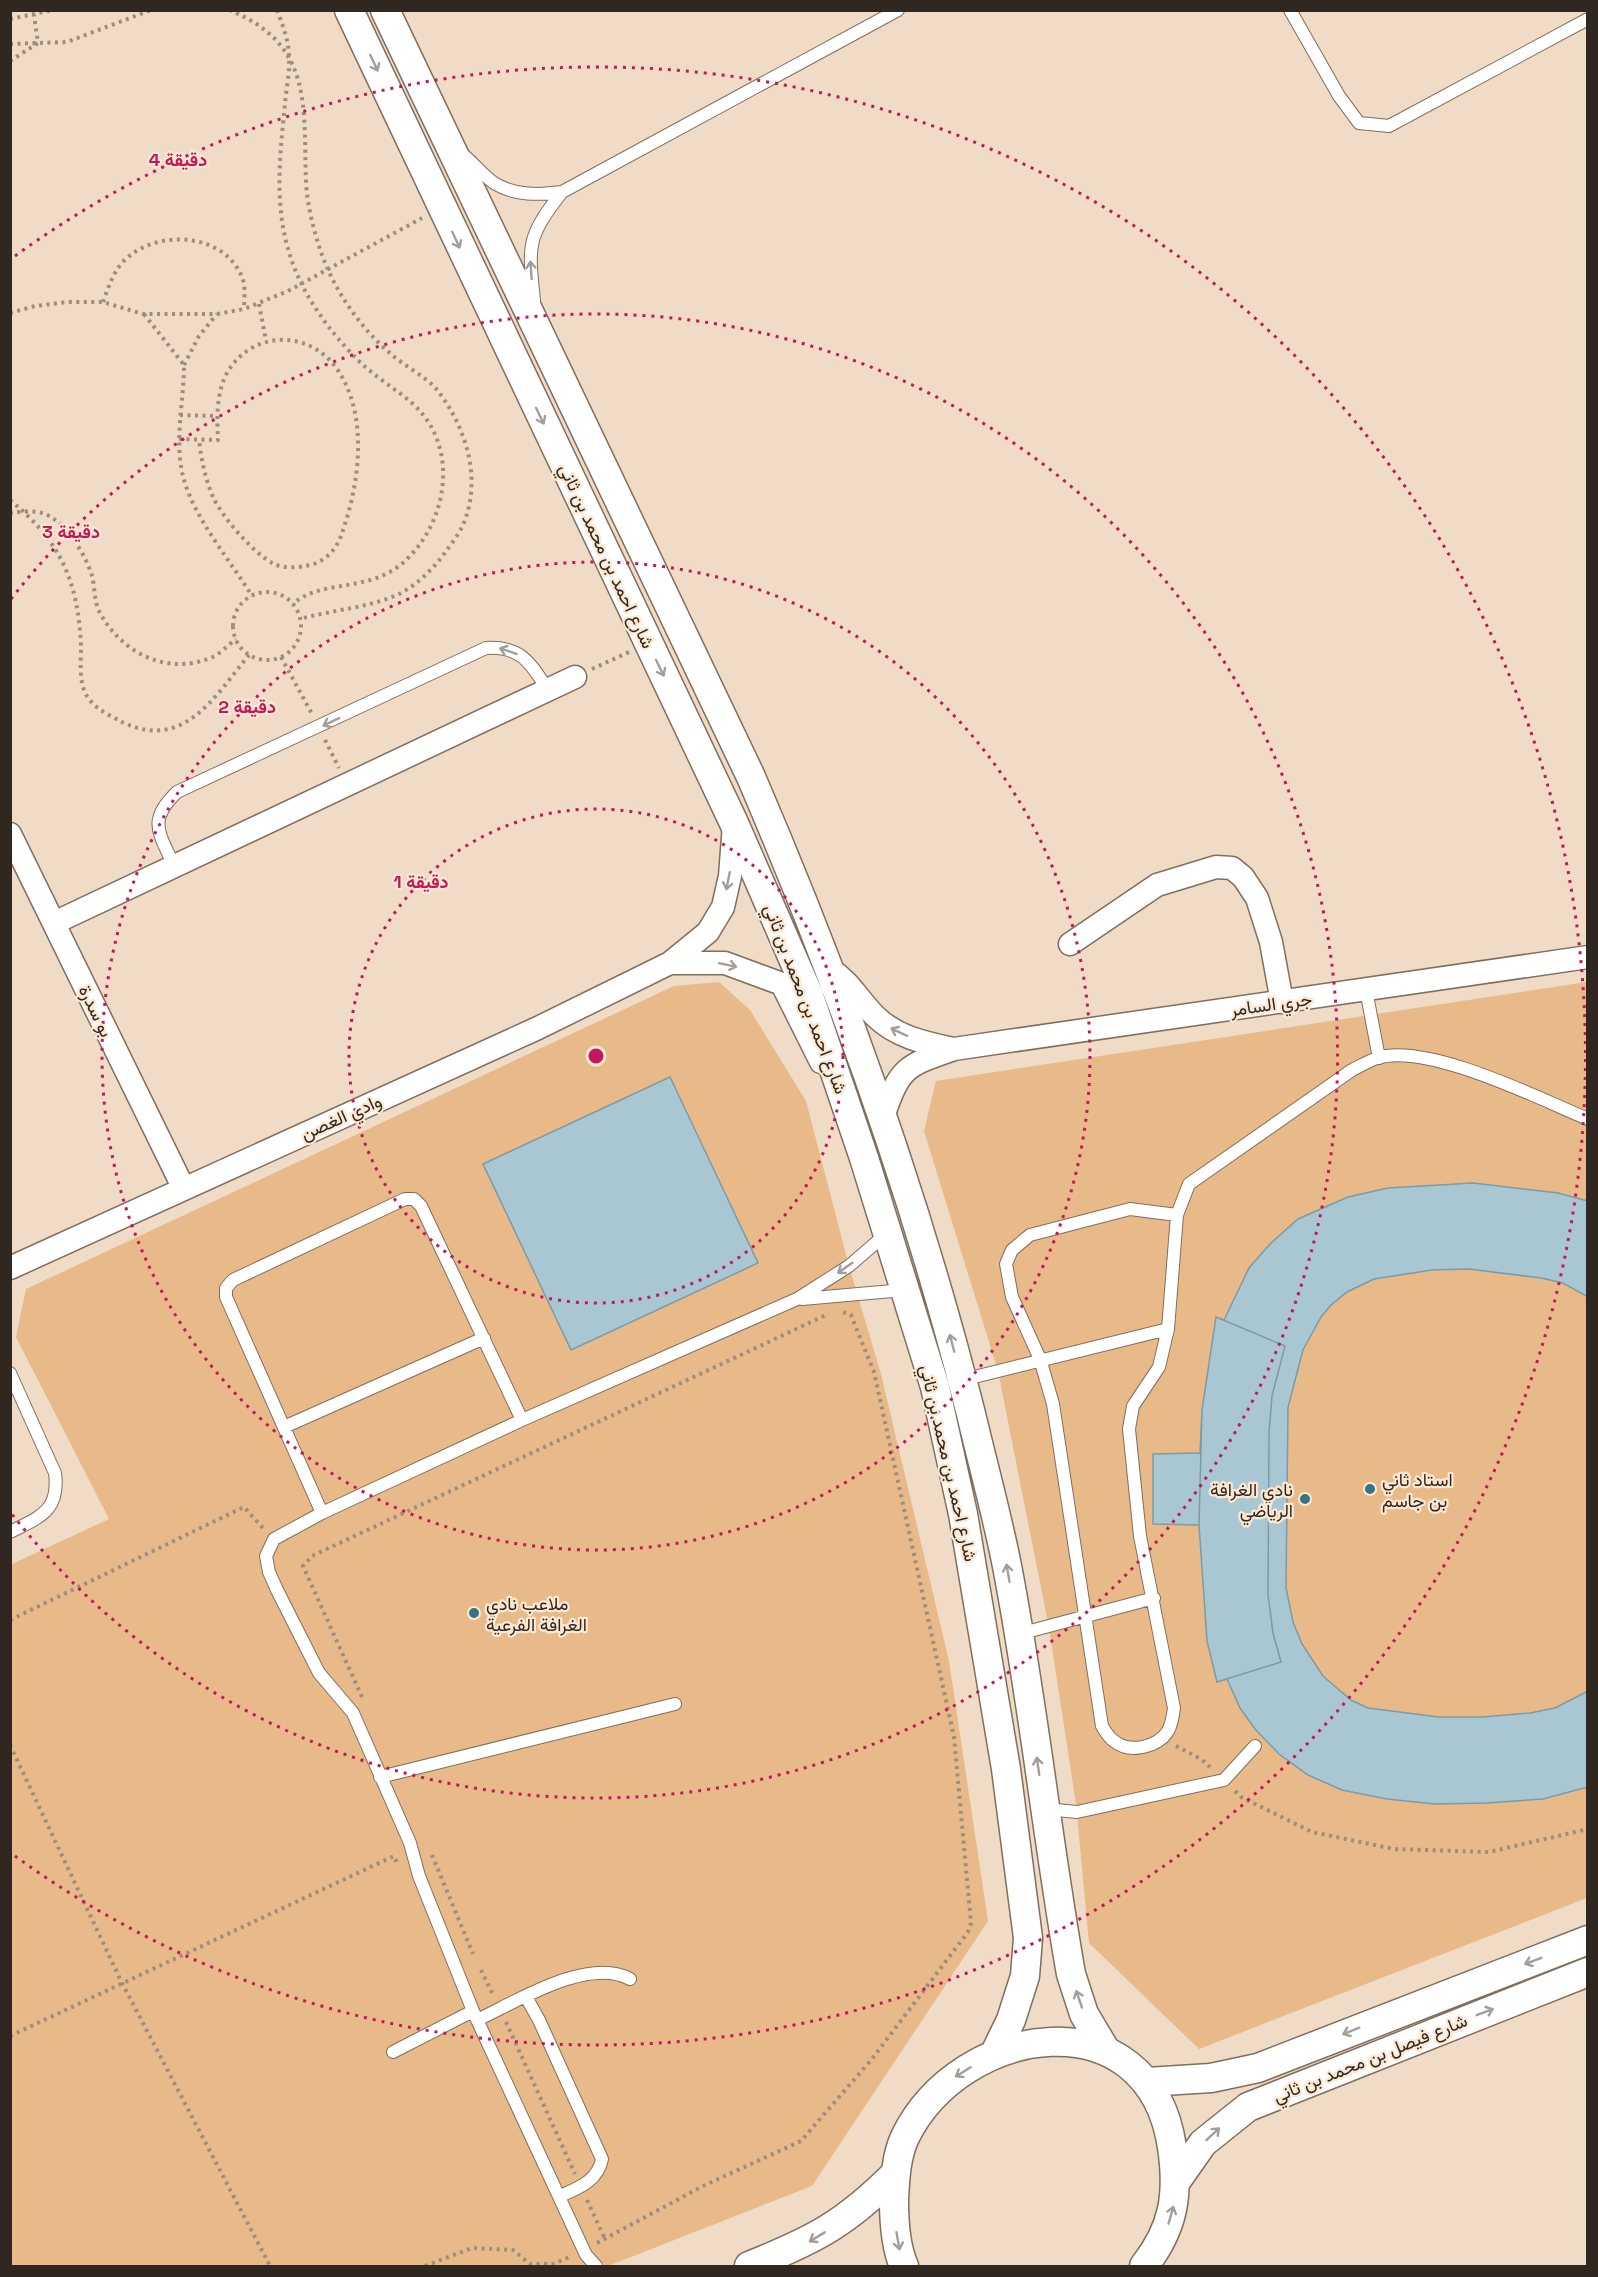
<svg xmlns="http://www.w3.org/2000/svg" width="1598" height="2277" font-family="'Space Grotesk',Vazirmatn,sans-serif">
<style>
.green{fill:#e8ba89}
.building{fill:#a9c7d3;stroke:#7d9aa5;stroke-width:1.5}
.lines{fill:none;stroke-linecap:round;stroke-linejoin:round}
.service-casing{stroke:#816e5c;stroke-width:14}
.minor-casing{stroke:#816e5c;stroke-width:25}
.tertiary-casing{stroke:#816e5c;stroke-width:31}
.path{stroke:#9c8d7e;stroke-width:4;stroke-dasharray:3 4.5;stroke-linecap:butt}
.service{stroke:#fff;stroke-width:12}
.minor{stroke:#fff;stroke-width:22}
.tertiary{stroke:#fff;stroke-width:28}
.oneway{stroke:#a29e9b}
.ring{fill:none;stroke:#c2185b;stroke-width:3;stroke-dasharray:3 6}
.poi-dot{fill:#347388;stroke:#fde8d3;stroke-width:2}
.labels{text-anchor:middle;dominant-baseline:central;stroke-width:4.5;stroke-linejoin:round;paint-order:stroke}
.street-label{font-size:18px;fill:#302820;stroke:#fde8d3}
.poi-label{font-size:18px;fill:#302820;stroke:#fde8d3;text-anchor:start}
.centre{fill:#c2185b;stroke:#fde8d3;stroke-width:3}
.ring-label{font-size:18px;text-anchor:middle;font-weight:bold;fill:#c2185b;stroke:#fde8d3;stroke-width:4.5;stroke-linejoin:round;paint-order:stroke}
</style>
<rect width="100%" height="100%" fill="#efdbc6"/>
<!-- green -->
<path class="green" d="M719,982L750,1010L806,1101L849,1266L881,1374L949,1661L988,1921L812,2186L608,2266H11L10,1565L109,1519L16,1337L26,1289L674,986Z
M1587,982V1898L1199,2049L1089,1943L1076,1804L1049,1628L998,1371L924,1131L936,1081Z"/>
<!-- building -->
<path class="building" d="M670,1077L758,1263L571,1350L483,1164Z
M1473,1183L1558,1193L1588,1201V1297L1563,1283L1541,1278L1469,1269L1432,1270L1374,1279L1347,1292L1331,1305L1321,1317L1303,1350L1288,1407L1286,1588L1293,1622L1302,1644L1323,1676L1351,1700L1368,1708L1439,1717H1483L1530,1713L1555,1708L1588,1691V1787L1543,1799L1487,1803L1435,1804L1387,1799L1342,1790L1308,1775L1279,1754L1255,1729L1240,1708L1227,1679L1217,1682L1207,1641L1199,1525L1153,1524V1454L1200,1453L1202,1410L1216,1317L1224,1320L1249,1268L1270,1244L1298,1219L1348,1197L1388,1188Z
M1216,1317L1285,1346L1272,1396L1269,1433L1268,1595L1273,1633L1281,1662L1217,1682L1207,1641L1199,1525L1202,1410Z"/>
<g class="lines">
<!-- service casing -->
<g class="service-casing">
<path id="service" d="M1290,10L1339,96L1359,123L1389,126L1588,19
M462,154C473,162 482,175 494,183C515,196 539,195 562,192C527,237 528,244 534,300
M562,192L898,10
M174,866C159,832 147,821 177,792L486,648C522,646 530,663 548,690
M1366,990L1379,1058
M802,1299L904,1290
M1168,1329L1159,1367L1133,1406L1129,1429L1140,1536L1174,1708C1173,1715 1172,1724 1168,1731C1158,1747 1130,1754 1114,1741C1109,1738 1105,1731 1102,1726L1053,1404L1040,1359L1012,1297L1006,1264L1012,1250L1030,1235L1130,1209L1177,1215
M10,1373L55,1473C60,1511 40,1517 10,1532
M962,1380L1168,1329L1177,1215L1189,1184L1352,1070C1360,1066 1369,1061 1377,1058C1427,1042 1540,1099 1588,1119
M284,1427L484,1338
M322,1513L226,1297V1288L233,1280L405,1199H414L421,1206L522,1420
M1019,1634L1154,1598
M380,1777L675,1704
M1046,1809L1077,1812L1224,1780L1255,1746
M526,1997L539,2020L602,2159C598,2181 578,2188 560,2196
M477,2020C516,2002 588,1956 630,1979
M393,2052L473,2011
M596,2266L586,2255L473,2011L419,1876L410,1843L353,1713L319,1673L277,1590L269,1572L266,1556L274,1539L322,1513L522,1420L797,1299L849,1266L886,1234"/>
</g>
<!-- minor casing -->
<g class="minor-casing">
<path id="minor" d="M10,834L183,1187
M54,923L575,677
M1070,944L1157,885L1216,867L1232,868L1243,877L1257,898L1271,942L1282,1002
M670,963H725L782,984L821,1062
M830,969C849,981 859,1000 875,1016C896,1037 925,1043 953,1049
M883,1117C900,1067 905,1066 954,1049L1588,957
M10,1268L538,1028L670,963L708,932L723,907L730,876L734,824"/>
</g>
<!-- tertiary casing -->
<g class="tertiary-casing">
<path id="tertiary" d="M349,10L734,823L808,993L864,1158L935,1387L963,1514L1006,1769L1028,1938L1025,1976L1011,2020L995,2053
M385,10L751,777C840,984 916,1196 971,1414C983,1465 997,1515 1007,1566C1033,1701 1047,1838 1071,1974L1084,2014L1106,2051
M1147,2082L1211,2078L1258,2068L1588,1940
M1177,2180L1203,2143L1248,2107L1588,1972
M749,2266C814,2240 845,2224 895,2174
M904,2266C895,2246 894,2221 894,2200C895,2180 896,2156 905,2137C961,2023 1149,1994 1172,2147C1179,2194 1174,2228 1144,2266"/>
</g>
<!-- path -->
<path class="path" d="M229,10C314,44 303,107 306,181C307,203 312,223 318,243C331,286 358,326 392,355C406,367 427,377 438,391C467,429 483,482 462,527C458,535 452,543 447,550C434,568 418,585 397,595C367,608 332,610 300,619
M277,10C283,26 289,41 289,58C290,73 286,89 285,104C280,153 274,204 289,252C300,291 328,330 356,358C373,376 395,388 413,404C460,447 448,521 405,561C369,594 322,578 293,604
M10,19L53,10
M10,44L67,42L151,10
M10,61L38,43L34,15
M103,302C109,286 114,269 127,258C159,229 224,233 242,277C246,287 244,299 244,309
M259,304L266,341
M10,313L35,306L68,302H103L143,314H217L244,309L288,291L422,218
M144,314L184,365C184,402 174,439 183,476C193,517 230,560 252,596
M184,365L199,336L217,314
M180,415L217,416
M179,439L218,440C217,419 216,393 227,373C252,329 312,329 339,372C369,419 359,486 341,536C335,552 322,564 305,566C295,568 283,568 274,564C254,554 222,517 213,497C205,478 201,459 199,439
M10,500C61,542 78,581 81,646C81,662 78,685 89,699C97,710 111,716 122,722C184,752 215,696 249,655
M10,513C20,512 33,510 42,513C64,519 86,555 92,576C95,587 94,601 99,611C120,652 166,676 210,658C219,655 228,645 236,639
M233 626a34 34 0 1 1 68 0a34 34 0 1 1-68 0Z
M281,657L312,714
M592,669L629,652
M325,740L339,768
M10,1620L244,1507L263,1528
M362,1697L303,1566L312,1556L828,1314
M10,1745L122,1983L270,2266
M1176,1746L1201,1759L1210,1767
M1235,1791L1241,1797L1312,1832L1394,1849L1489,1852L1588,1829
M432,1855L473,1954
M481,1970L494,1997
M506,2022L575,2174
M10,2036L394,1856L398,1865
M587,2200L605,2239
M597,2243L703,2186L801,2141L872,2059L968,1932L971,1923L954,1737L874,1372L851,1315L843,1312
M425,2266L472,2248L513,2250L530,2264H553L572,2256"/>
<!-- service -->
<use href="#service" class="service"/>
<!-- minor -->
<use href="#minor" class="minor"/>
<!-- tertiary -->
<use href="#tertiary" class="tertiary"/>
</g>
<!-- one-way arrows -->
<defs><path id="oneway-shaft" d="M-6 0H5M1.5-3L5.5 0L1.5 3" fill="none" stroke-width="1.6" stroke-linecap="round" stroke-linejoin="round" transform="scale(1.5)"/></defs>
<g class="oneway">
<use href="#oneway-shaft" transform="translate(374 63) rotate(65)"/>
<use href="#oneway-shaft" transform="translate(456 240) rotate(65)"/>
<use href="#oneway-shaft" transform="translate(531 270) rotate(-94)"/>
<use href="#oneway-shaft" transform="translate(540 416) rotate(64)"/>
<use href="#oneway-shaft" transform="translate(508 651) rotate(-161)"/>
<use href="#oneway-shaft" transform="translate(660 668) rotate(64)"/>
<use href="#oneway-shaft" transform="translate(331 722) rotate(155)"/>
<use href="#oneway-shaft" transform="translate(728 881) rotate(101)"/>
<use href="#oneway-shaft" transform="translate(728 965) rotate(12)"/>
<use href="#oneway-shaft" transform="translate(899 1032) rotate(-155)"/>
<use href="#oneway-shaft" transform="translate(845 1268) rotate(145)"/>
<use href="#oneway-shaft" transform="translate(952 1343) rotate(-105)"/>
<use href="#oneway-shaft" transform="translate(1008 1573) rotate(-100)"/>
<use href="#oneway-shaft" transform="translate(1038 1766) rotate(-98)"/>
<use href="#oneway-shaft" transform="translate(1533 1961) rotate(159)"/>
<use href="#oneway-shaft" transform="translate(1079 1999) rotate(-109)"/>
<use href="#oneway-shaft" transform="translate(1485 2012) rotate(-21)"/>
<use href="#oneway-shaft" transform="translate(1351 2031) rotate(158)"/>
<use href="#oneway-shaft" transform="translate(963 2072) rotate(148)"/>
<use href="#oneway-shaft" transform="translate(1213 2134) rotate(-43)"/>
<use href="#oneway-shaft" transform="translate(1171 2215) rotate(-74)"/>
<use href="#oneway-shaft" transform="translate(817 2237) rotate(149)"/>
<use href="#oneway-shaft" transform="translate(898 2241) rotate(80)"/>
</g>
<!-- distance rings -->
<g class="ring">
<circle cx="596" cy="1056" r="247"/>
<circle cx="596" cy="1056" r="494"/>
<path d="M11 599A742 742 0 1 1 11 1513"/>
<path d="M15 256A989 989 0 1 1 15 1856"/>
</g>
<!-- markers -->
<g class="poi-dot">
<circle cx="1370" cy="1489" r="6"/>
<circle cx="1305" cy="1499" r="6"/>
<circle cx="474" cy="1613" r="6"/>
</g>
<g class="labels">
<!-- street labels -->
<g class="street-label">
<text transform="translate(607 556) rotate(65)">شارع احمد بن محمد بن ثاني</text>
<text transform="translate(806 999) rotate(69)">شارع احمد بن محمد بن ثاني</text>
<text transform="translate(1271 1004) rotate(-8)">جري السامر</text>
<text transform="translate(96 1011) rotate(64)">بو سدرة</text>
<text transform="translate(341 1117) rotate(-24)">وادي الغصن</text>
<text transform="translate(949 1463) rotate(77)">شارع احمد بن محمد بن ثاني</text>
<text transform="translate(1370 2058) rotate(-22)">شارع فيصل بن محمد بن ثاني</text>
</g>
<!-- poi labels -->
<g class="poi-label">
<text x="1382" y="1479">استاد ثاني<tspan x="1382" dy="21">بن جاسم</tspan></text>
<text x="1293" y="1489" text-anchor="end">نادي الغرافة<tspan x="1293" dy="21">الرياضي</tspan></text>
<text x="486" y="1603">ملاعب نادي<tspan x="486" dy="21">الغرافة الفرعية</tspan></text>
</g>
</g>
<circle cx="596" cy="1056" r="9" class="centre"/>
<g class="ring-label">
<text x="178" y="166">4 دقيقة</text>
<text x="71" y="538">3 دقيقة</text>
<text x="247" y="713">2 دقيقة</text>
<text x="421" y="888">1 دقيقة</text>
</g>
<!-- border -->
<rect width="1598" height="2277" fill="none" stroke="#302820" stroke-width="24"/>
</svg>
